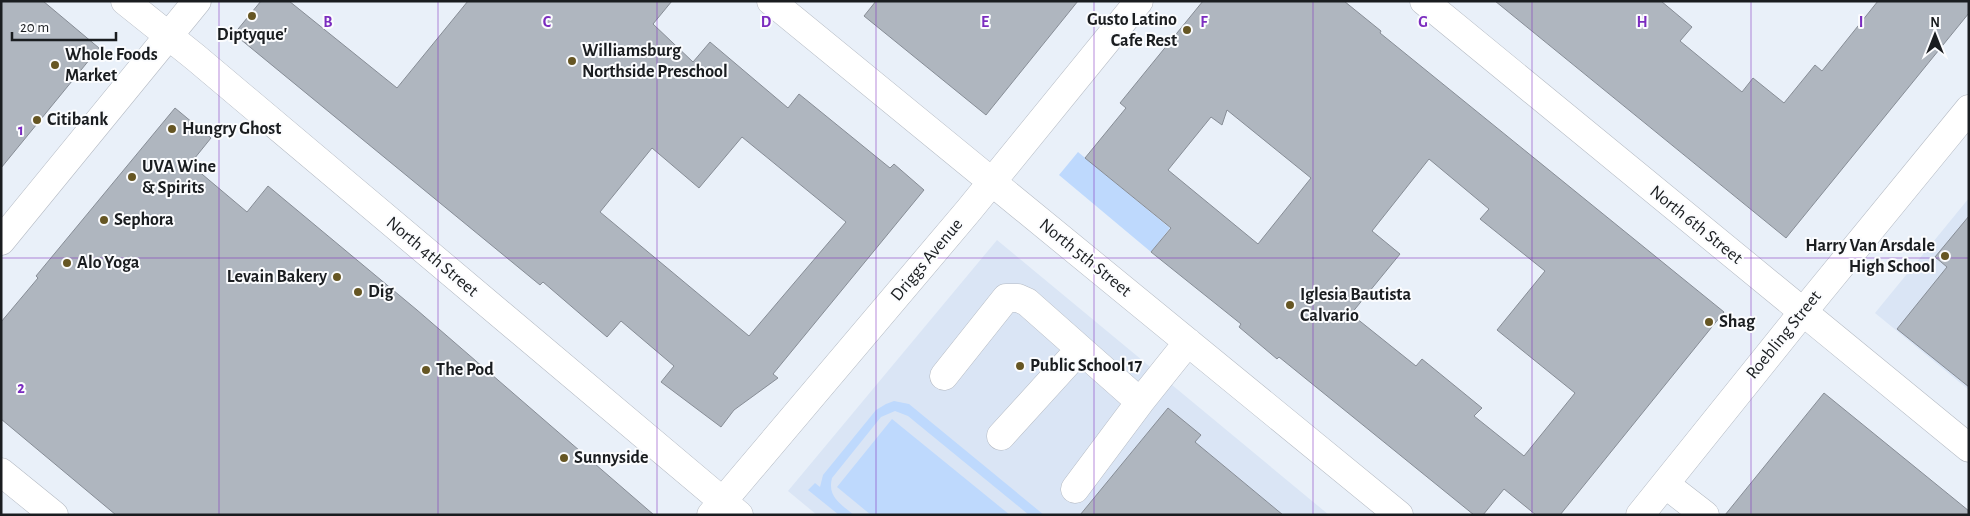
<svg xmlns="http://www.w3.org/2000/svg" width="1970" height="516" font-family="'Alegreya Sans',sans-serif">
<style>
.built{fill:#dae5f5}
.green{fill:#bed9fd}
.building{fill:#afb6bf;stroke:#878d96;fill-rule:evenodd}
.lines{fill:none;stroke-linecap:round;stroke-linejoin:round}
.minor-casing{stroke:#b4bac3;stroke-width:29}
.minor{stroke:#fff;stroke-width:28}
.grid{fill:none;stroke:#7b2cbf;stroke-width:1;stroke-opacity:0.55}
.poi-dot{fill:#665623;stroke:#fbfcfe;stroke-width:2}
.labels{text-anchor:middle;dominant-baseline:central;stroke-width:4;stroke-linejoin:round;paint-order:stroke}
.poi-label{font-size:18px;font-weight:bold;fill:#1a1d20;stroke:#fbfcfe;text-anchor:start}
.street-label{font-size:18px;fill:#1a1d20;stroke:#fbfcfe}
.grid-label{font-size:16px;text-anchor:middle;font-weight:bold;fill:#7b2cbf;stroke:#fbfcfe;stroke-width:4;stroke-linejoin:round;paint-order:stroke}
</style>
<rect width="100%" height="100%" fill="#e9f0f9"/>
<!-- built -->
<path class="built" d="M1969,198V390L1875,313Z
M997,240L1329,515H817L788,491Z"/>
<!-- green -->
<path class="green" d="M1078,152L1170,228L1151,252L1059,175Z
M894,401L909,404L1044,515H1029L908,416L895,411L881,417L832,478C827,497 841,504 854,515H839L808,490L815,483L820,487L823,475L876,410L886,404Z
M892,419L1010,515H871L837,487Z"/>
<!-- building -->
<path class="building" d="M1,1H43L99,48L1,168Z
M261,1H289L397,88L468,1H672L653,24L693,62L710,42L788,108L799,94L890,168L894,164L924,190L773,374L778,378L734,410L721,427L661,382L674,366L621,321L607,337L543,282L540,285L234,34ZM742,137L846,222L749,336L600,212L652,148L699,188Z
M876,1H1078L986,115L864,16Z
M1203,1H1344L1381,31L1380,33L1724,312L1560,515H1536L1504,489L1483,515H1474L1279,357L1277,359L1239,327L1241,324L1151,252L1171,228L1085,158L1126,108L1120,103ZM1227,110L1311,178L1258,244L1168,170L1211,117L1222,125ZM1429,159L1489,209L1480,219L1545,271L1497,330L1575,393L1524,456L1474,416L1482,408L1422,359L1416,366L1351,314L1400,254L1372,231Z
M1495,1H1661L1692,27L1680,41L1742,92L1753,78L1784,103L1815,65L1822,71L1878,1H1969V13L1786,238Z
M175,108L211,138L190,164L247,212L268,186L417,310L654,515H116L1,419V322L38,278L36,276Z
M1969,216V387L1897,329L1947,267L1935,257Z
M1824,393L1969,511V515H1725Z
M1168,408L1201,435L1195,442L1283,515H1080Z"/>
<g class="lines">
<!-- minor casing -->
<g class="minor-casing">
<path id="minor" d="M125,1L195,57L739,515
M771,1L1399,515
M1424,1L1969,448
M1,241L197,1
M944,376L1006,298H1018L1027,302L1140,402
M1001,436L1080,349
M1,472L54,515
M1665,484L1705,515
M1075,489L1140,402L1188,342
M711,515L969,210L1139,1
M1640,515L1803,312L1969,109"/>
</g>
<!-- minor -->
<use href="#minor" class="minor"/>
</g>
<!-- grid -->
<path class="grid" d="M219,1V515M438,1V515M657,1V515M876,1V515M1094,1V515M1313,1V515M1532,1V515M1751,1V515M1,258H1969"/>
<!-- markers -->
<g class="poi-dot">
<circle cx="252" cy="16" r="5"/>
<circle cx="1187" cy="30" r="5"/>
<circle cx="572" cy="61" r="5"/>
<circle cx="55" cy="65" r="5"/>
<circle cx="37" cy="120" r="5"/>
<circle cx="172" cy="129" r="5"/>
<circle cx="132" cy="177" r="5"/>
<circle cx="104" cy="220" r="5"/>
<circle cx="1945" cy="256" r="5"/>
<circle cx="67" cy="263" r="5"/>
<circle cx="337" cy="277" r="5"/>
<circle cx="358" cy="292" r="5"/>
<circle cx="1290" cy="305" r="5"/>
<circle cx="1709" cy="322" r="5"/>
<circle cx="1020" cy="366" r="5"/>
<circle cx="426" cy="370" r="5"/>
<circle cx="564" cy="458" r="5"/>
</g>
<g class="labels">
<!-- poi labels -->
<g class="poi-label">
<text x="1177" y="20" text-anchor="end">Gusto Latino<tspan x="1177" dy="21">Cafe Rest</tspan></text>
<text x="252" y="35" text-anchor="middle">Diptyque'</text>
<text x="582" y="51">Williamsburg<tspan x="582" dy="21">Northside Preschool</tspan></text>
<text x="65" y="55">Whole Foods<tspan x="65" dy="21">Market</tspan></text>
<text x="47" y="120">Citibank</text>
<text x="182" y="129">Hungry Ghost</text>
<text x="142" y="167">UVA Wine<tspan x="142" dy="21">&amp; Spirits</tspan></text>
<text x="114" y="220">Sephora</text>
<text x="1935" y="246" text-anchor="end">Harry Van Arsdale<tspan x="1935" dy="21">High School</tspan></text>
<text x="77" y="263">Alo Yoga</text>
<text x="327" y="277" text-anchor="end">Levain Bakery</text>
<text x="368" y="292">Dig</text>
<text x="1300" y="295">Iglesia Bautista<tspan x="1300" dy="21">Calvario</tspan></text>
<text x="1719" y="322">Shag</text>
<text x="1030" y="366">Public School 17</text>
<text x="436" y="370">The Pod</text>
<text x="574" y="458">Sunnyside</text>
</g>
<!-- street labels -->
<g class="street-label">
<text transform="translate(1696 225) rotate(39)">North 6th Street</text>
<text transform="translate(432 257) rotate(40)">North 4th Street</text>
<text transform="translate(1085 258) rotate(39)">North 5th Street</text>
<text transform="translate(927 260) rotate(-50)">Driggs Avenue</text>
<text transform="translate(1784 335) rotate(-51)">Roebling Street</text>
</g>
</g>
<g class="grid-label">
<text x="328" y="27">B</text>
<text x="547" y="27">C</text>
<text x="766" y="27">D</text>
<text x="985" y="27">E</text>
<text x="1204" y="27">F</text>
<text x="1423" y="27">G</text>
<text x="1642" y="27">H</text>
<text x="1861" y="27">I</text>
<text x="21" y="135">1</text>
<text x="21" y="393">2</text>
</g>
<!-- border -->
<rect width="1970" height="516" fill="none" stroke="#1a1d20" stroke-width="5"/>
<!-- north arrow -->
<g transform="translate(1935 35)" stroke="#fbfcfe" stroke-width="4" paint-order="stroke">
<path d="M0-4L9 19L0 12L-9 19Z" fill="#1a1d20"/>
<text y="-8" font-size="14" font-weight="bold" text-anchor="middle" fill="#1a1d20">N</text>
</g>
<!-- scale -->
<path d="M12 32v8h104v-8" fill="none" stroke="#1a1d20" stroke-width="2.5"/>
<text x="20" y="32" font-size="15" fill="#1a1d20" stroke="#fbfcfe" stroke-width="4" paint-order="stroke">20 m</text>
</svg>
